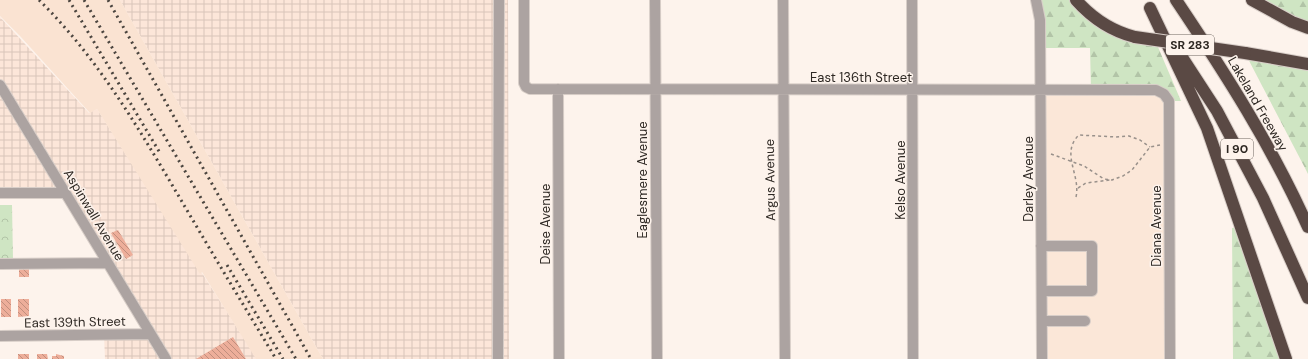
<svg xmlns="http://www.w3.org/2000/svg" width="1308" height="359" font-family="'DM Sans',sans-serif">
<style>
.commercial{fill:#fbe7d8}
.industrial{fill:url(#industrial-grid)}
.built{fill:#fae3d2}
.forest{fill:url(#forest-firs)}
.park{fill:url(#park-crowns)}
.building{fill:url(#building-back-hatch)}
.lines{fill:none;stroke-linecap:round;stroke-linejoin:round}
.minor-casing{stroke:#d8cec8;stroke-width:12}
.highway-casing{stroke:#d8cec8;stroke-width:14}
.path{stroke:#99918b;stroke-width:1.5;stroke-dasharray:3 3;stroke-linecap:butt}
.minor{stroke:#aca3a1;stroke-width:10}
.highway{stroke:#5a4944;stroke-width:12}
.rail{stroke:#4b453f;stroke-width:3;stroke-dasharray:2 4;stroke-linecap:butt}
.highway-bridge-casing{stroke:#d8cec8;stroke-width:14;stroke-linecap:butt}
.highway-bridge{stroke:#5a4944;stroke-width:12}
.labels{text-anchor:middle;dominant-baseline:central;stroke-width:3;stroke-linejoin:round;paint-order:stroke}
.shield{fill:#fdf3ec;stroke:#6c655f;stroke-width:1}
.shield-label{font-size:12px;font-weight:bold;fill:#2e2823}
.street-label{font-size:13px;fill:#2e2823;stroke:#fdf3ec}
</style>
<defs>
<pattern id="industrial-grid" width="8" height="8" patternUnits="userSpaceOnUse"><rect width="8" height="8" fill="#fce6d9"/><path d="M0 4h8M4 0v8" fill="none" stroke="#d8c5ba"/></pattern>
<pattern id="forest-firs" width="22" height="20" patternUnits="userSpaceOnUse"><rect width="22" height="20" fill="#cfe5c3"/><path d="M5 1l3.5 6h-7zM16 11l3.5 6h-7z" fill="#b2c4a7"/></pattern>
<pattern id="park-crowns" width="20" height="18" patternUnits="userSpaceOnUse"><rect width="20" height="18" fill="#cfe5c3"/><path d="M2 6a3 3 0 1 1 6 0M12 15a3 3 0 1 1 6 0" fill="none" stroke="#b2c4a7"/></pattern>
<pattern id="building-back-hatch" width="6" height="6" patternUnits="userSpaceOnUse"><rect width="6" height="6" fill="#edae9a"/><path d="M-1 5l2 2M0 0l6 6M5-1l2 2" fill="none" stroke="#c08e7d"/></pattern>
</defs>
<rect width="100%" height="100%" fill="#fdf3ec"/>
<!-- commercial -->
<path class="commercial" d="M1040,90H1156L1169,101L1170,359H1042Z"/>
<!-- industrial -->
<path class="industrial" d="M120,0H508L509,359H323Z
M0,17L89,113L97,109L257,359H105L104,335L150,334L65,193H0Z"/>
<!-- built -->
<path class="built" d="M0,0H120L323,359H256L202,272L200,274L97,109L90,113L20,36L0,16Z"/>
<!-- forest -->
<path class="forest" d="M1036,0H1076L1101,23L1155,40L1181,101H1169L1164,94L1091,90L1090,48H1040Z
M1253,0H1308V28Z
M1245,53L1308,64V174L1305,168Z
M1241,227L1286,359H1233L1232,228Z"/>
<!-- park -->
<path class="park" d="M0,205H12L13,259H0Z"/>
<!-- building -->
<path class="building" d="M118,230L133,255L126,259L111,233Z
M19,268H29V277H19Z
M1,299H11V317H1Z
M18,299H29V316L18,317Z
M233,337L246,359H196Z
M18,354H29V359H18Z
M37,354H47L48,359H37Z
M56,354L64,356V359H52V356H56Z"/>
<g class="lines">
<!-- minor casing -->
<g class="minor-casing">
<path id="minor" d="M524,0V83L526,87L530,89L1156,90L1164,94L1169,101L1170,359
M655,0L657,359
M783,0L785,359
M912,0L913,359
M1036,0L1040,20L1042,359
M0,85L166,359
M558,89L559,359
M0,193H65
M1041,246H1092V291H1042
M0,264L107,263
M1042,321H1085
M0,336L151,334
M498,359L499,0"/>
</g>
<!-- highway casing -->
<g class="highway-casing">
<path id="highway" d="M1076,0C1093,19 1111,31 1135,37
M1176,0C1225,73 1272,146 1308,227
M1252,0L1292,22L1308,28
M1150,8L1207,128L1286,359
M1176,48L1217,111L1263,198L1308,298
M1245,53L1308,64"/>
</g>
<!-- path -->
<path class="path" d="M1051,154L1084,166L1104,179L1112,180L1123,176L1132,170L1150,147L1160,145
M1078,188L1086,183L1110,180
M1076,197C1081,175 1060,153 1079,135L1116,137L1129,136L1140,140L1150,147"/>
<!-- minor -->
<use href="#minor" class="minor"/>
<!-- highway -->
<use href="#highway" class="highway"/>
<!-- rail -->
<path class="rail" d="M39,0C98,58 139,129 181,200C212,253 244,306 276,359
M69,0L160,153
M84,0L296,359
M108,0L311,359
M227,265L283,359"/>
<!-- highway-bridge casing -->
<g class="highway-bridge-casing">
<path id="highway-bridge" d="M1135,37L1245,53"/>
</g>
<!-- highway-bridge -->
<use href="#highway-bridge" class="highway-bridge"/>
</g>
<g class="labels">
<!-- shield labels -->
<g class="shield">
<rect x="1166" y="35" width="48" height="20" rx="3"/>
<rect x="1221" y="139" width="32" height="20" rx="3"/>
</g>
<g class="shield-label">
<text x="1190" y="45">SR 283</text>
<text x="1237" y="149">I 90</text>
</g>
<!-- street labels -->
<g class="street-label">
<text x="861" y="77">East 136th Street</text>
<text transform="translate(1258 104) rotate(60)">Lakeland Freeway</text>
<text transform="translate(1028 179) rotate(-90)">Darley Avenue</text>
<text transform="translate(642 180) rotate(-90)">Eaglesmere Avenue</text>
<text transform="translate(770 180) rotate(-91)">Argus Avenue</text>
<text transform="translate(900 180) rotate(-90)">Kelso Avenue</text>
<text transform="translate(94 215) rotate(59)">Aspinwall Avenue</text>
<text transform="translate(545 224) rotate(-90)">Deise Avenue</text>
<text transform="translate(1156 226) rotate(-90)">Diana Avenue</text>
<text transform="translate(75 322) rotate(-1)">East 139th Street</text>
</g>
</g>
</svg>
